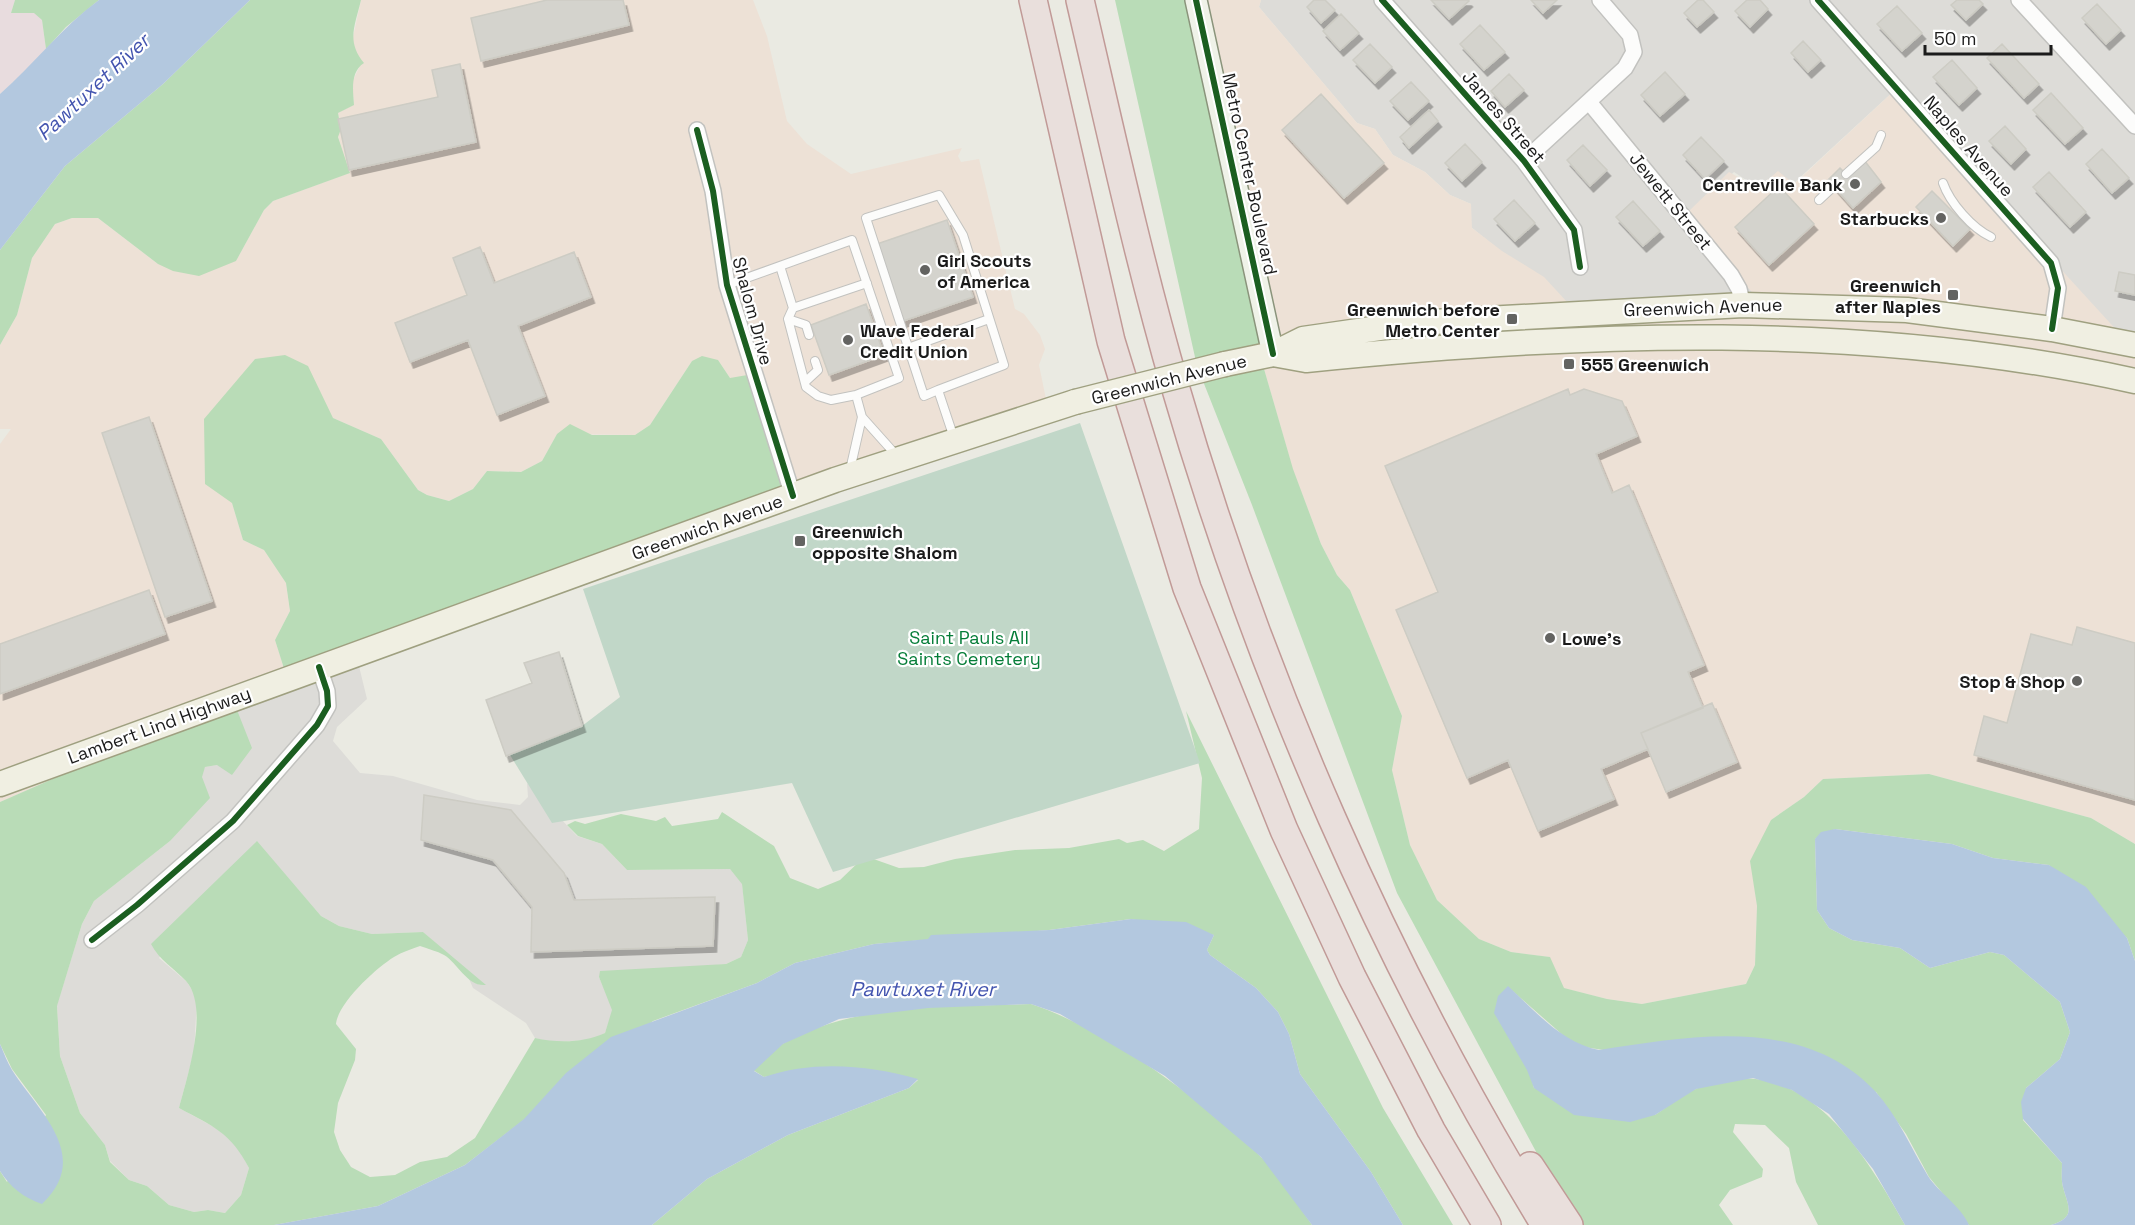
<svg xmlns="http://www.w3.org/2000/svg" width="2135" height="1225" font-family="'Space Grotesk',sans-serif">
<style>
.residential{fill:#dddcd8}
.commercial{fill:#ede1d6}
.industrial{fill:#e8dcde}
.forest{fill:#b9dcb7}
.cemetery{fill:#c1d7c8}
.water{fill:#b3c8df}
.building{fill:#d4d3cd;stroke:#cdccc4;stroke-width:1.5;filter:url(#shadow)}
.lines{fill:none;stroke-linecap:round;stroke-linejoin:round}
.lane-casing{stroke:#c2c2bf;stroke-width:10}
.street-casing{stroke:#c2c2bf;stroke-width:18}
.secondary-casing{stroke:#8a947b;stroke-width:24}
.primary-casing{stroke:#9fa080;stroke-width:27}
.highway-casing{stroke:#c19a97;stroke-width:30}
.lane{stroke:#fcfcfb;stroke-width:8}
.street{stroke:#fcfcfb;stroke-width:15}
.secondary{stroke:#eff2e8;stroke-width:21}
.primary{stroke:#f0efe2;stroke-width:24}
.highway{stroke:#e9dfdc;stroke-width:27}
.primary-bridge-casing{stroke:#9fa080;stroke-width:27;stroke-linecap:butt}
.primary-bridge{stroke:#f0efe2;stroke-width:24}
.cycleway-casing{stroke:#fff;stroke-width:10}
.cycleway{stroke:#1b5e20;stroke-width:6}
.poi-dot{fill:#636361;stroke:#fff;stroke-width:2}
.labels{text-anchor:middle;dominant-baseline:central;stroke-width:4.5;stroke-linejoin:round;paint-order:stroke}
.street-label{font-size:18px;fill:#1b1b1b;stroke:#fff}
.poi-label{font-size:18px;font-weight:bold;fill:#1b1b1b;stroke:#fff;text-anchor:end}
.park-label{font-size:18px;fill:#057d38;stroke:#fff}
.water-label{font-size:20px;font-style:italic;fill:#4354af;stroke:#fff}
</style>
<defs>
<filter id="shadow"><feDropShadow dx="3.5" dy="6" stdDeviation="0" flood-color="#0004"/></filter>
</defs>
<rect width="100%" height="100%" fill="#eaeae2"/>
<!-- residential -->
<path class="residential" d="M1261,0H2135V347L2122,344L1896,89L1793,184L1758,188L1734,172L1686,216L1764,305L1580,316L1471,227V204L1450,195L1425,172L1393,155L1375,129L1357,123L1259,7Z
M357,658L367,699L337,727L333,741L360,773L393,776L477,800L520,805L528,797L527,783L577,836L602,844L627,870L730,869L742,883L748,940L741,957L726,964L599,977L613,1010L605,1033L590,1040L550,1042L535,1038L526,1023L473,988L469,979L480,985L423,932L372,934L339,926L321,916L257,842L216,884L159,958L187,982L197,998L194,1052L179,1108L214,1127L237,1144L249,1168L241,1195L225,1213L208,1210L194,1212L169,1205L147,1186L129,1180L110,1161L105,1145L80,1113L60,1056L57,1005L82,924L94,901L170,841L205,767L217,765L236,710Z"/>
<!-- commercial -->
<path class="commercial" d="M361,0H753L767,36L787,121L807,144L851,174L962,148L958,156L961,162L979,159L1015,309L1024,314L1040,335L1045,349L1039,365L1047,404L796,496L730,378L718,360L692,361L650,425L635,435L557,434L542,461L521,472L487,471L473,489L449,501L427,495L418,490L381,439L333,418L327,411L255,359L240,378L232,503L243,540L264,550L286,583L290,611L275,640L287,678L0,802V444L11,429H0V345L17,315L32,258L55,224L72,218H98L158,264L236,261L264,210L273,201L349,173L338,136L341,129L338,113L354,104L352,82L360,66L352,42Z
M1196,0H1261L1259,7L1357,123L1375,129L1393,155L1425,172L1450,195L1471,204L1472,228L1502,251L1544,277L1580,316L1763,305L1686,216L1688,212L1729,172L1758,188L1778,171L1794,184L1896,89L2121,335L2135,347V844L2091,818L1929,774L1823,779L1804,797L1771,820L1752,868L1757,906L1755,965L1746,984L1642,1004L1607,999L1563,988L1549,957L1511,952L1479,939L1437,900L1410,845L1392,770L1402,716L1350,590L1337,575L1321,544L1293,470L1262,362Z"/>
<!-- industrial -->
<path class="industrial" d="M0,0H15L11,13H35L42,20L46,49L32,65L0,94Z"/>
<!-- forest -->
<path class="forest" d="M15,0H99L66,27L46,49L42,20L34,13H11Z
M250,0H361C355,26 346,41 364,63C350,72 353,90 354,105L338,113L341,129L338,137L350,173L273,201L264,210L236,261L199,276L173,271L158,264L98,218H72L55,224L32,258L17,315L0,345V250L3,246L65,166L163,84Z
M1115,0H1196L1273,354L1262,362L1293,469L1321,544L1337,575L1350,590L1402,716L1392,770L1410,845L1437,900L1479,939L1511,952L1550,957L1564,988L1607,999L1642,1004L1746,984L1755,965L1757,906L1750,861L1771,820L1804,797L1823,779L1929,774L2091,818L2135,844V961L2127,938L2049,865L1993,858L1952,844L1835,829L1815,839L1817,910L1829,928L1852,940L1900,948L1930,968L1990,952L2004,955L2060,1002L2070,1032L2060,1059L2026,1088L2023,1120L2062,1163C2062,1170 2061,1180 2063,1187C2068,1206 2077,1217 2051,1225H1969L1929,1177L1906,1134L1876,1092L1584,1047L1565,1037L1508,987L1534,1088L1655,1115C1669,1106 1683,1094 1698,1088C1801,1046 1863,1150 1905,1225H1818L1796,1182L1789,1148L1765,1125L1735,1124L1733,1132L1763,1169L1762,1177L1730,1190L1719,1205L1733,1225H1582L1548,1174L1397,893L1252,505L1197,366Z
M285,355L308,366L333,418L381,439L418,490L427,495L449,501L473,489L487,471L521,472L542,461L557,434L570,424L592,435H635L650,425L692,361L702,356L718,360L730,378L759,373L791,493L287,678L275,640L290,611L286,583L264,550L243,540L232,503L205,484L204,419L255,359Z
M210,710H237L252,748L232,775L217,765L205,767L202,777L210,798L170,841L94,901L82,924L57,1006L60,1056L80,1113L105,1145L110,1162L129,1180L147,1186L169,1205L194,1212L208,1210L225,1213L241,1195L249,1168C230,1132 214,1127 179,1108C187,1077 210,1008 186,981C174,968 160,961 151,944L257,841L321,916L339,926L372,934L423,932L486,985C467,987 458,963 444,955C437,951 428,949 420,946C412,949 402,952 394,957C376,968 338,1003 336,1024L356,1049L355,1060L338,1103L334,1132L340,1150L351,1167L370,1177L395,1175L420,1162L447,1157L475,1138L535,1038C558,1043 583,1043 605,1033L612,1010L599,977L600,971L726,964L741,957L748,940L742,884L730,869L627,870L602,844L578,836L567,825L575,821L585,824L621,814L656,821L665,817L672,826L718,819L722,812L774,846L790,878L818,889L840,880L865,856L899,868L924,867L955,859L1015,850L1069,848L1119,839L1127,843L1143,840L1164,851L1199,829L1202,778L1186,711L1383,1108L1453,1225H1403L1371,1172L1300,1074L1289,1034L1278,1012L1256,988L1210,955L1207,950L1214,935L1131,919L1049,930L874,944L795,963L757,983L653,1021L465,1165L378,1206L274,1225H0V1171L7,1182L46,1115L12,1069L0,1044V802Z
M1031,1004C1109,1030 1200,1099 1259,1155C1280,1175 1296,1202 1312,1225H652L707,1179L788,1135L909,1088L918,1080L817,1067L764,1077L753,1070C763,1062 773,1049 784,1043C857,1002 950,1007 1031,1004Z"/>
<!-- cemetery -->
<path class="cemetery" d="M1080,423L1200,763L833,872L792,783L552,823L510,755L582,726L620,697L583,589Z"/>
<!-- water -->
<path class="water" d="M99,0H250L163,84L65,166L0,250V94C34,64 62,27 99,0Z
M1835,829L1952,844L1993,858L2049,865L2086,887L2127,938L2135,961V1225H2051C2077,1217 2068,1206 2063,1187C2061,1180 2062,1170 2062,1163L2023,1119L2021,1102L2026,1088L2060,1059L2070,1032L2060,1002L2004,955L1990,952L1930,968L1900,948L1852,940L1829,928L1817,910L1815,839L1821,832Z
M1131,919L1186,922L1214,935L1207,950L1210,955L1256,988L1278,1012L1289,1034L1300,1074L1371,1172L1403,1225H1312L1261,1157L1165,1076L1060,1014L1031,1004L928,1008L839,1019L783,1044L754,1071L764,1077C813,1060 869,1065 918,1079L909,1088L788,1135L707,1179L652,1225H274L378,1206L465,1165L524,1119L566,1073L611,1037L757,983L795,963L874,944L928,939L931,935L1049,930Z
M1508,986C1535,1011 1562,1043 1599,1050C1691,1036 1803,1015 1875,1091C1898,1116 1911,1148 1928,1176C1939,1193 1961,1206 1969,1225H1905L1873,1169L1829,1114L1792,1090L1753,1078L1696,1089L1655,1115L1630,1122L1574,1115L1534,1088L1527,1070L1494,1013L1498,996Z
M0,1044C4,1053 7,1062 12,1070C38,1111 93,1156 42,1204C24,1198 10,1187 0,1171Z"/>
<!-- building -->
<path class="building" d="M547,0H623L629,25L481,61L471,18Z
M1314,0H1325L1335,10L1321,23L1307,7Z
M1431,0H1468L1469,1L1449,19Z
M1531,0H1557L1543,13Z
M1698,0H1703L1714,12L1697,27L1684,13Z
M1747,0H1760L1768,9L1750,27L1735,11Z
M1957,0H1979L1983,4L1966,20L1951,5Z
M2097,4L2121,30L2106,44L2082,18Z
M1897,6L1922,33L1902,51L1877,24Z
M1341,14L1359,33L1340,50L1323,31Z
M1480,25L1505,52L1484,70L1460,44Z
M1803,41L1821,60L1808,72L1791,53Z
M1370,44L1392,67L1375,83L1353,60Z
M2002,44L2039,84L2024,98L1987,58Z
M1952,60L1977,88L1959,105L1933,77Z
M460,64L476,142L349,170L338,119L438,97L432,70Z
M1665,72L1685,94L1660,116L1641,95Z
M1509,74L1524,90L1505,107L1491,91Z
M1411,82L1429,101L1408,120L1390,101Z
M2051,93L2083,128L2065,144L2033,110Z
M1321,94L1384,163L1344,198L1282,130Z
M1429,110L1438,121L1409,148L1400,137Z
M2005,126L2026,149L2011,164L1989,141Z
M1701,137L1724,161L1705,179L1683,155Z
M1465,144L1482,162L1462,181L1445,163Z
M1583,145L1607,170L1590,186L1567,160Z
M2102,149L2129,178L2112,193L2086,164Z
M1864,160L1881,182L1853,208L1828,180L1840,168L1847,175Z
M2049,172L2086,212L2070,227L2033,187Z
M1779,186L1814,224L1769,265L1735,227Z
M1932,191L1970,229L1953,246L1916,207Z
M1514,200L1535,223L1515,241L1494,219Z
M1633,201L1660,231L1643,246L1616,217Z
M947,220L973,297L903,321L877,244Z
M480,247L494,283L574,252L591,297L518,326L545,396L497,415L468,340L410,362L395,323L467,295L453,258Z
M2119,272L2135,275V295L2115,291Z
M866,304L884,355L829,375L811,325Z
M1568,389L1570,395L1584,389L1622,401L1637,436L1596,454L1612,493L1629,485L1704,665L1688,672L1703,708L1641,733L1648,749L1601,769L1614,799L1538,831L1508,760L1467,778L1396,610L1438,592L1385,466Z
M149,417L212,601L165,617L102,433Z
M149,590L165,634L0,694V644Z
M2077,627L2135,643V800L1974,755L1984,716L2007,723L2031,634L2072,645Z
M559,652L582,726L506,756L486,700L532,683L524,663Z
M1712,703L1737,762L1666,792L1641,733Z
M424,795L511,810L564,873L574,900L715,897L713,946L531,952L532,907L493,860L421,840Z"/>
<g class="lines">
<!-- lane casing -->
<g class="lane-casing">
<path id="lane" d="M1846,174L1876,147L1881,135
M1943,183C1950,203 1972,228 1991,237
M1819,200L1834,186
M780,266L793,308L788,319L806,387L818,396L831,400L856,395
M727,285L852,240L899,378L856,395L862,417
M793,308L867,283
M788,319L806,325L809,335
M908,348L989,319
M805,382L818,370L815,361
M938,390L924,396L866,218L939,195L963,235L1004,365L938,390L954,438
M850,470L862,417L896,455"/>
</g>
<!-- street casing -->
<g class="street-casing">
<path id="street" d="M1382,0L1524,161L1574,230L1580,267
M1818,0L2051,263L2058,288L2052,329
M2019,0L2135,126
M1589,102L1731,275L1739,289L1743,305
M697,130L713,191L727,285L793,496
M1524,161L1625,68L1634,52L1630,35L1600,0
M92,940L137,905L233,821L317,725L328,706L327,691L319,667"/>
</g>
<!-- secondary casing -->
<g class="secondary-casing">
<path id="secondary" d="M1196,0L1273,354"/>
</g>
<!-- primary casing -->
<g class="primary-casing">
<path id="primary" d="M1273,354L1306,360C1582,332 1863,321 2135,381
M1225,364L1273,354L1303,339L1414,323L1743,305L1907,310L2052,329L2135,345
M0,784L835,480L1075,402"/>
</g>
<!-- highway casing -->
<g class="highway-casing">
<path id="highway" d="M1033,0L1111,341L1187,588L1284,830L1352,977L1431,1130L1487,1225
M1080,0C1110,129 1138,258 1175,386C1260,679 1385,965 1545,1225
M1530,1166L1569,1225"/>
</g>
<!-- lane -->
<use href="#lane" class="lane"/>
<!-- street -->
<use href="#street" class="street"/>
<!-- secondary -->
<use href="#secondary" class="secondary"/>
<!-- primary -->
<use href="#primary" class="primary"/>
<!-- highway -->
<use href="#highway" class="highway"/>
<!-- primary-bridge casing -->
<g class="primary-bridge-casing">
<path id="primary-bridge" d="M1075,402L1225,364"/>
</g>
<!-- primary-bridge -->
<use href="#primary-bridge" class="primary-bridge"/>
<!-- cycleway casing -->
<g class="cycleway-casing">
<path id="cycleway" d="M1196,0L1273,354
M1382,0L1524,161L1574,230L1580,267
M1818,0L2051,263L2058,288L2052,329
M697,130L713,191L727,285L793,496
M92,940L137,905L233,821L317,725L328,706L327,691L319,667"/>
</g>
<!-- cycleway -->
<use href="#cycleway" class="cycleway"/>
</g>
<!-- markers -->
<g class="poi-dot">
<circle cx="1855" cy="184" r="6"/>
<circle cx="1941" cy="218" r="6"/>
<circle cx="925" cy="270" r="6"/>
<rect x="1947" y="289" width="12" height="12" rx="3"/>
<rect x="1506" y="313" width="12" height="12" rx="3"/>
<circle cx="848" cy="340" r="6"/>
<rect x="1563" y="358" width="12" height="12" rx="3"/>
<rect x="794" y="535" width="12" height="12" rx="3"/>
<circle cx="1550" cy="638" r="6"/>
<circle cx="2077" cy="681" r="6"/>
</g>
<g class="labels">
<!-- street labels -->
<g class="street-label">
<text transform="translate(1504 117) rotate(49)">James Street</text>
<text transform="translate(1969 146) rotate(49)">Naples Avenue</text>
<text transform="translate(1250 174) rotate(78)">Metro Center Boulevard</text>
<text transform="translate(1671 201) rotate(51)">Jewett Street</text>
<text transform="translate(1703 307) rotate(-2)">Greenwich Avenue</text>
<text transform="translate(753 311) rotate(75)">Shalom Drive</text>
<text transform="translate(1169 379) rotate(-14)">Greenwich Avenue</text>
<text transform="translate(707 527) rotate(-20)">Greenwich Avenue</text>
<text transform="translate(159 725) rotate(-20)">Lambert Lind Highway</text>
</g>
<!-- poi labels -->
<g class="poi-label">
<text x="1843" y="184">Centreville Bank</text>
<text x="1929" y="218">Starbucks</text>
<text x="937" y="260" text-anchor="start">Girl Scouts<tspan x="937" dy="21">of America</tspan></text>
<text x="1941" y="285">Greenwich<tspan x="1941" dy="21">after Naples</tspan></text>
<text x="1500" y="309">Greenwich before<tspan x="1500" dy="21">Metro Center</tspan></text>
<text x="860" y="330" text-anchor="start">Wave Federal<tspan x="860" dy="21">Credit Union</tspan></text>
<text x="1581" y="364" text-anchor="start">555 Greenwich</text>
<text x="812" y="531" text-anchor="start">Greenwich<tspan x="812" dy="21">opposite Shalom</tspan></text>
<text x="1562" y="638" text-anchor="start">Lowe's</text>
<text x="2065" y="681">Stop &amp; Shop</text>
</g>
<!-- park labels -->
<g class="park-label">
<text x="969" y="637">Saint Pauls All<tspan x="969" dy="21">Saints Cemetery</tspan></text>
</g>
<!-- water labels -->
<g class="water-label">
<text transform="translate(93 87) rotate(-43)">Pawtuxet River</text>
<text x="923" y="989">Pawtuxet River</text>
</g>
</g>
<!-- scale -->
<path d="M1925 45v9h126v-9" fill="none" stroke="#1b1b1b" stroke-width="3"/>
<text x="1934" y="45" font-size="18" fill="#1b1b1b" stroke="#ffffff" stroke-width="4.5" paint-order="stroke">50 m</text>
</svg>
